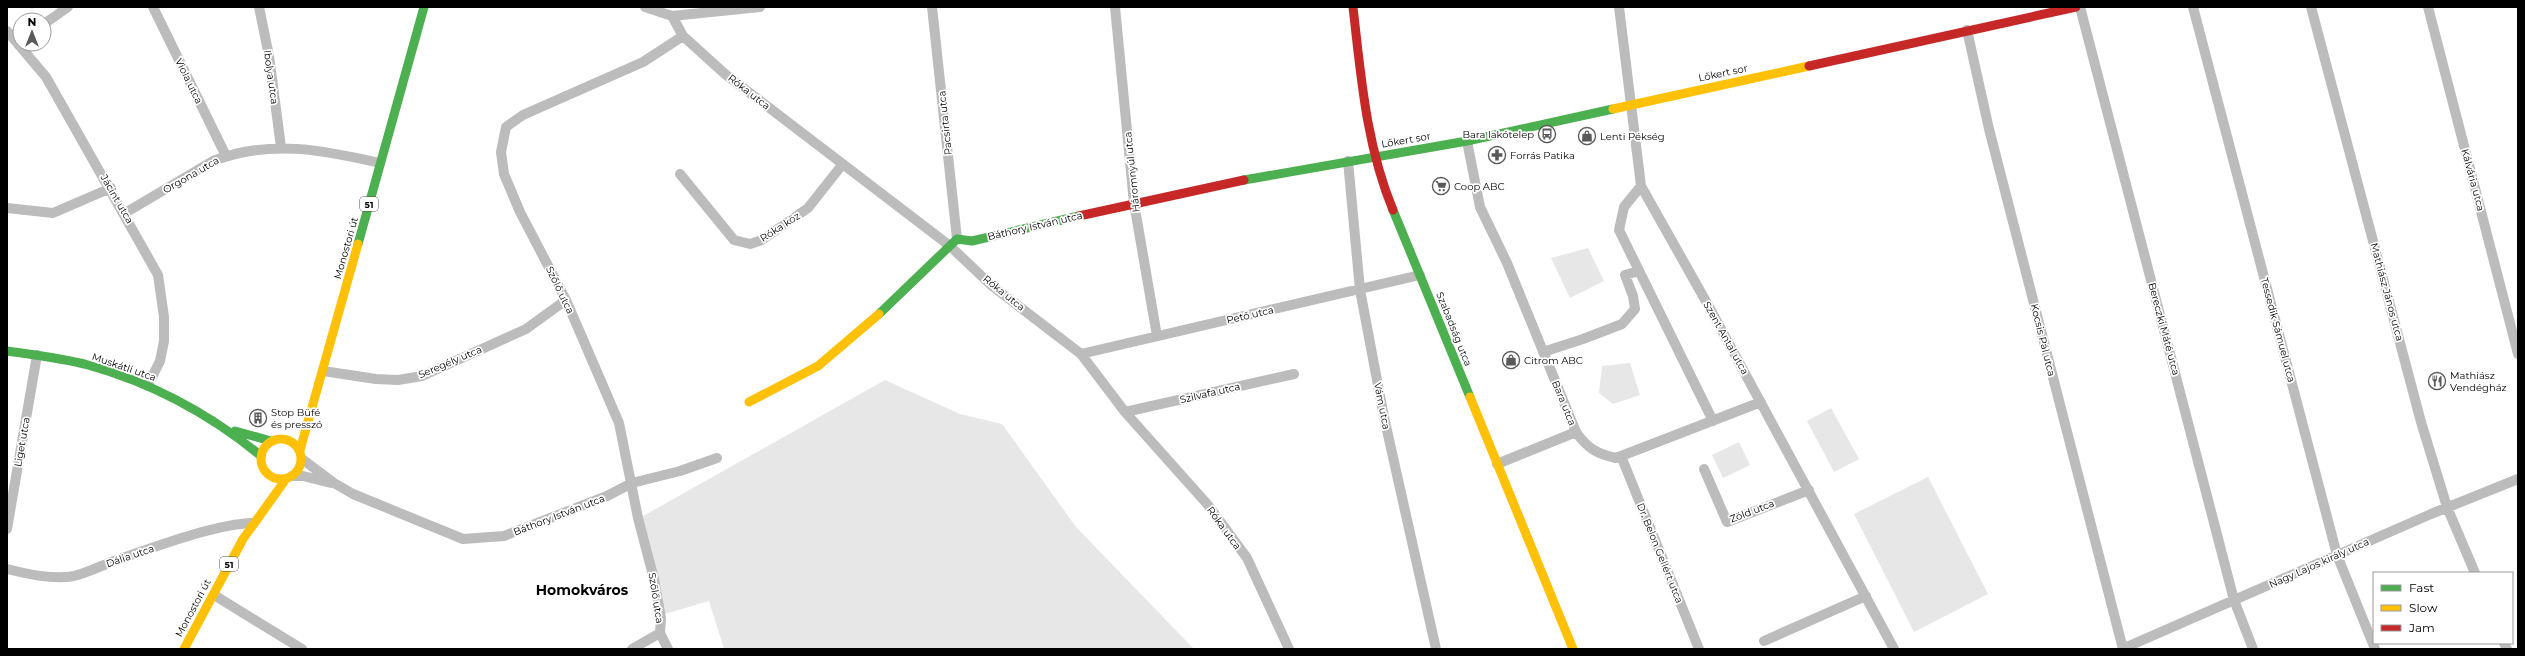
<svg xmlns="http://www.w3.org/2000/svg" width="2525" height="656" font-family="Montserrat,sans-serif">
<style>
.green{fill:#e7e7e7}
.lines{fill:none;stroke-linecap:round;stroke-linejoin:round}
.street{stroke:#bcbcbc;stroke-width:10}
.fast{stroke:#4caf50;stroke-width:9}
.slow{stroke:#ffc107;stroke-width:9}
.jam{stroke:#c62828;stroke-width:9}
.labels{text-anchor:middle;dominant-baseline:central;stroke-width:3.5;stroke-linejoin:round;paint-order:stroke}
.shield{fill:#fff;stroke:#4c4c4c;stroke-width:1}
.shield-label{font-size:9px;font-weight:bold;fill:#000}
.street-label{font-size:10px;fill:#000;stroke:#fff}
.poi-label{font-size:10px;fill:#000;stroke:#fff;text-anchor:start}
.district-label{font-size:14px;font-weight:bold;fill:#000;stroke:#fff}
</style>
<rect width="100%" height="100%" fill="#fff"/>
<!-- green -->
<path class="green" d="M1588,248L1604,281L1570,298L1551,258Z
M1630,363L1640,395L1613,404L1599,393L1602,366Z
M885,380L960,414L1002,424L1076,527L1194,649H724L709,601L665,614L636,520Z
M1831,408L1859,459L1834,472L1807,421Z
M1739,442L1750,465L1723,478L1712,455Z
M1928,477L1988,594L1914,632L1854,514Z"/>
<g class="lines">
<!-- street -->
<path class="street" d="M153,7L226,156
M259,7L269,56L281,147
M645,7L672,16L683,36L725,74L950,246L991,285L1081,354L1125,412L1208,505L1247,558L1289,649
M932,7L957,239
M1115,7L1134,203L1157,336
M1619,7L1641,186L1708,305L1894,649
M2080,7L2234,600L2253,649
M2193,7L2337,555L2375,649
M2311,7L2421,422L2447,507L2475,573
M2428,7L2518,354
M672,16L760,7
M44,24L68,7
M1967,30L1989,129L2123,649
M7,31L46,77L158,275L164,317V341L160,361L148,385
M1467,141L1480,207L1507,263L1576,432C1587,448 1597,454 1616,458L1761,402
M1348,161L1360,290L1384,417L1436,649
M680,174L734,240L750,244L762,240L808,208L842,165
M1641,186L1624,207L1619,230L1713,421
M7,208L53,213L111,188
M125,213L213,161C270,139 323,150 380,163
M1543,352L1583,339L1622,324L1635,309L1633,296L1625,275L1639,271
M1081,354L1420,275
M323,371L376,379L398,380L422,376L526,329L566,300
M1125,412L1294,374
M1621,456L1699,649
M302,459L334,483L353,494L463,539L504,536L607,496L632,483L680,471L717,458
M1497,464L1576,432
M1704,469L1727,522L1809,490
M292,476H303L331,483
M7,529L37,355
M7,569C27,574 53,580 74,576C87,573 101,566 114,561C152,548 214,524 253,523
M214,595L302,649
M1764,641L1866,596
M2504,643L2507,649
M632,649L660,633
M668,649L660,633L661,618L654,579L638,518L619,423L566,300L520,212L504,174L501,152L506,127L523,115L643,62L683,36
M2122,649L2431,514L2518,479"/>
<!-- fast -->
<path class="fast" d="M1244,180L1467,141L1613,109
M1393,210L1470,397
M358,244L424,7
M879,314L957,239L972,241L1079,216
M7,351C34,355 61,358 88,365C152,383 210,414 261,456
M235,431L271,441"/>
<!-- slow -->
<path class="slow" d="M1613,109L1809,66
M1470,397L1573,649
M749,402L818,366L879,314
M261 459a20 20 0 1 1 40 0a20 20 0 1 1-40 0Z
M300,450L358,244
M184,649L243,539L286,479"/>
<!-- jam -->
<path class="jam" d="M1353,7C1361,76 1366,145 1393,210
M1809,66L2076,7
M1079,216L1244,180"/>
</g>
<!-- icons -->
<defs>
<g id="bus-ring" transform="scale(0.9)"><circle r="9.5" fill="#fff" stroke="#595959" stroke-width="1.5"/><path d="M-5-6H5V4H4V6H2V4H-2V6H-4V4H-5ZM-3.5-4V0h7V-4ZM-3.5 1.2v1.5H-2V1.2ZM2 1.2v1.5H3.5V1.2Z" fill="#595959"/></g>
<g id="shop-ring" transform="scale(0.9)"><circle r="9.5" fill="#fff" stroke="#595959" stroke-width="1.5"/><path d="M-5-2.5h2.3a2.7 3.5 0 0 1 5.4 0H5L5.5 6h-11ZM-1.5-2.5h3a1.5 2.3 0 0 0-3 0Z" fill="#595959"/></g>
<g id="pharmacy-ring" transform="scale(0.9)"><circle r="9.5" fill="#fff" stroke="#595959" stroke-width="1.5"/><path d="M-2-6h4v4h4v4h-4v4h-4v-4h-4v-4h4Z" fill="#595959"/></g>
<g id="supermarket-ring" transform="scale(0.9)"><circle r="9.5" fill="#fff" stroke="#595959" stroke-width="1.5"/><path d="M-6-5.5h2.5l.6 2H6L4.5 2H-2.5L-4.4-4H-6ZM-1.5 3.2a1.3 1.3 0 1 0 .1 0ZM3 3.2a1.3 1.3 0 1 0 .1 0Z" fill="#595959"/></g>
<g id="restaurant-ring" transform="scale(0.9)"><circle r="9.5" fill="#fff" stroke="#595959" stroke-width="1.5"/><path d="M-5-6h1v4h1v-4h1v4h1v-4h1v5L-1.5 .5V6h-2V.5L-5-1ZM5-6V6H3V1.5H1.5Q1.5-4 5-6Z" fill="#595959"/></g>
<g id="building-ring" transform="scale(0.9)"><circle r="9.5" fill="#fff" stroke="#595959" stroke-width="1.5"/><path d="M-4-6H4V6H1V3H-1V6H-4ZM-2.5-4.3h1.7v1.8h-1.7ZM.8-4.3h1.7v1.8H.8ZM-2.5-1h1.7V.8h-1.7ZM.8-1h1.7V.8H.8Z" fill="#595959"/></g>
</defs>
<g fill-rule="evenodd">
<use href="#bus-ring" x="1547" y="134"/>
<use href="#shop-ring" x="1587" y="136"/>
<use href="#pharmacy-ring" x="1497" y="155"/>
<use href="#supermarket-ring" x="1441" y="186"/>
<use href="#shop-ring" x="1511" y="360"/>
<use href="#restaurant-ring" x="2437" y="381"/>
<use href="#building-ring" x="258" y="418"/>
</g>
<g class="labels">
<!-- shield labels -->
<g class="shield">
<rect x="360" y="197" width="18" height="14" rx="3"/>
<rect x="220" y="557" width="18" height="14" rx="3"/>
</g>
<g class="shield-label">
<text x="369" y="204">51</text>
<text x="229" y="564">51</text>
</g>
<!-- street labels -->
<g class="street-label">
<text transform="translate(1723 73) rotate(-12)">Lőkert sor</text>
<text transform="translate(271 77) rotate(82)">Ibolya utca</text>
<text transform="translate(189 81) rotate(64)">Viola utca</text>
<text transform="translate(749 92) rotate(38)">Róka utca</text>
<text transform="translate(945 123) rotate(-96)">Pacsirta utca</text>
<text transform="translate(1406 140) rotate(-10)">Lőkert sor</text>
<text transform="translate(1132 172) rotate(-96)">Háromnyúl utca</text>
<text transform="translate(191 175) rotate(-30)">Orgona utca</text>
<text transform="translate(2473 180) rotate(75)">Kálvária utca</text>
<text transform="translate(117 199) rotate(60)">Jácint utca</text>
<text transform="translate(1035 226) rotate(-13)">Báthory István utca</text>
<text transform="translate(780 227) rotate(-33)">Róka köz</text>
<text transform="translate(346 248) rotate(-74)">Monostori út</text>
<text transform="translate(560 290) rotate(64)">Szőlő utca</text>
<text transform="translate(2387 292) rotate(75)">Mathiász János utca</text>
<text transform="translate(1004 293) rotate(39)">Róka utca</text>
<text transform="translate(1250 315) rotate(-13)">Pető utca</text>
<text transform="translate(1454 329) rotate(68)">Szabadság utca</text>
<text transform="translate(2164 329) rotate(75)">Bereczki Máté utca</text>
<text transform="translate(2278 330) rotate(75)">Tessedik Sámuel utca</text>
<text transform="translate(1726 338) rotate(61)">Szent Antal utca</text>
<text transform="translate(2043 340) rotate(76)">Kocsis Pál utca</text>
<text transform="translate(450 362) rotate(-23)">Seregély utca</text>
<text transform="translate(124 367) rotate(19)">Muskátli utca</text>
<text transform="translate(1210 393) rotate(-13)">Szilvafa utca</text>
<text transform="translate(1564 403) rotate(68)">Bara utca</text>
<text transform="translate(1382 406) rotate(79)">Vám utca</text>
<text transform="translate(22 442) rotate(-80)">Liget utca</text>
<text transform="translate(1752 511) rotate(-21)">Zöld utca</text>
<text transform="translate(559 515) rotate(-21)">Báthory István utca</text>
<text transform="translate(1224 528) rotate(54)">Róka utca</text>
<text transform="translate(1660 553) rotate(68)">Dr. Belon Gellért utca</text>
<text transform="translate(130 556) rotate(-19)">Dália utca</text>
<text transform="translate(2319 563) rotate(-24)">Nagy Lajos király utca</text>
<text transform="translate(656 598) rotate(81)">Szőlő utca</text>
<text transform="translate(193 608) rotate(-62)">Monostori út</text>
</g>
<!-- poi labels -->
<g class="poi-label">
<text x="1534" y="134" text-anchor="end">Bara lakótelep</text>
<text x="1600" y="136">Lenti Pékség</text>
<text x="1510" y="155">Forrás Patika</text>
<text x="1454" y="186">Coop ABC</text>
<text x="1524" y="360">Citrom ABC</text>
<text x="2450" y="375">Mathiász<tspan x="2450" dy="12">Vendégház</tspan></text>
<text x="271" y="412">Stop Büfé<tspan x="271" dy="12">és presszó</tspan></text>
</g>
<!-- district labels -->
<g class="district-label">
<text x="582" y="590">Homokváros</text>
</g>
</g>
<!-- border -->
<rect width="2525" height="656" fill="none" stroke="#000000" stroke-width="16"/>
<!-- legend -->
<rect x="2373" y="572" width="140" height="72" fill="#ffffff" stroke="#999999"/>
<rect x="2381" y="585" width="20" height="6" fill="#4caf50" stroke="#999999"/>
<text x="2409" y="592" font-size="12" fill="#000000">Fast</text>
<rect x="2381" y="605" width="20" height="6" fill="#ffc107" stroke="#999999"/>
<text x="2409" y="612" font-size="12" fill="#000000">Slow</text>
<rect x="2381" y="625" width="20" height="6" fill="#c62828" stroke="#999999"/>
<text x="2409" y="632" font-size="12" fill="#000000">Jam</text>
<!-- north arrow -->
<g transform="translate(32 32)"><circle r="19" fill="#ffffff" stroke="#999999"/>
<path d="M0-3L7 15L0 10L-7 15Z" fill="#595959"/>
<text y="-6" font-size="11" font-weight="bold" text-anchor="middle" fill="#000000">N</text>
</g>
</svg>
